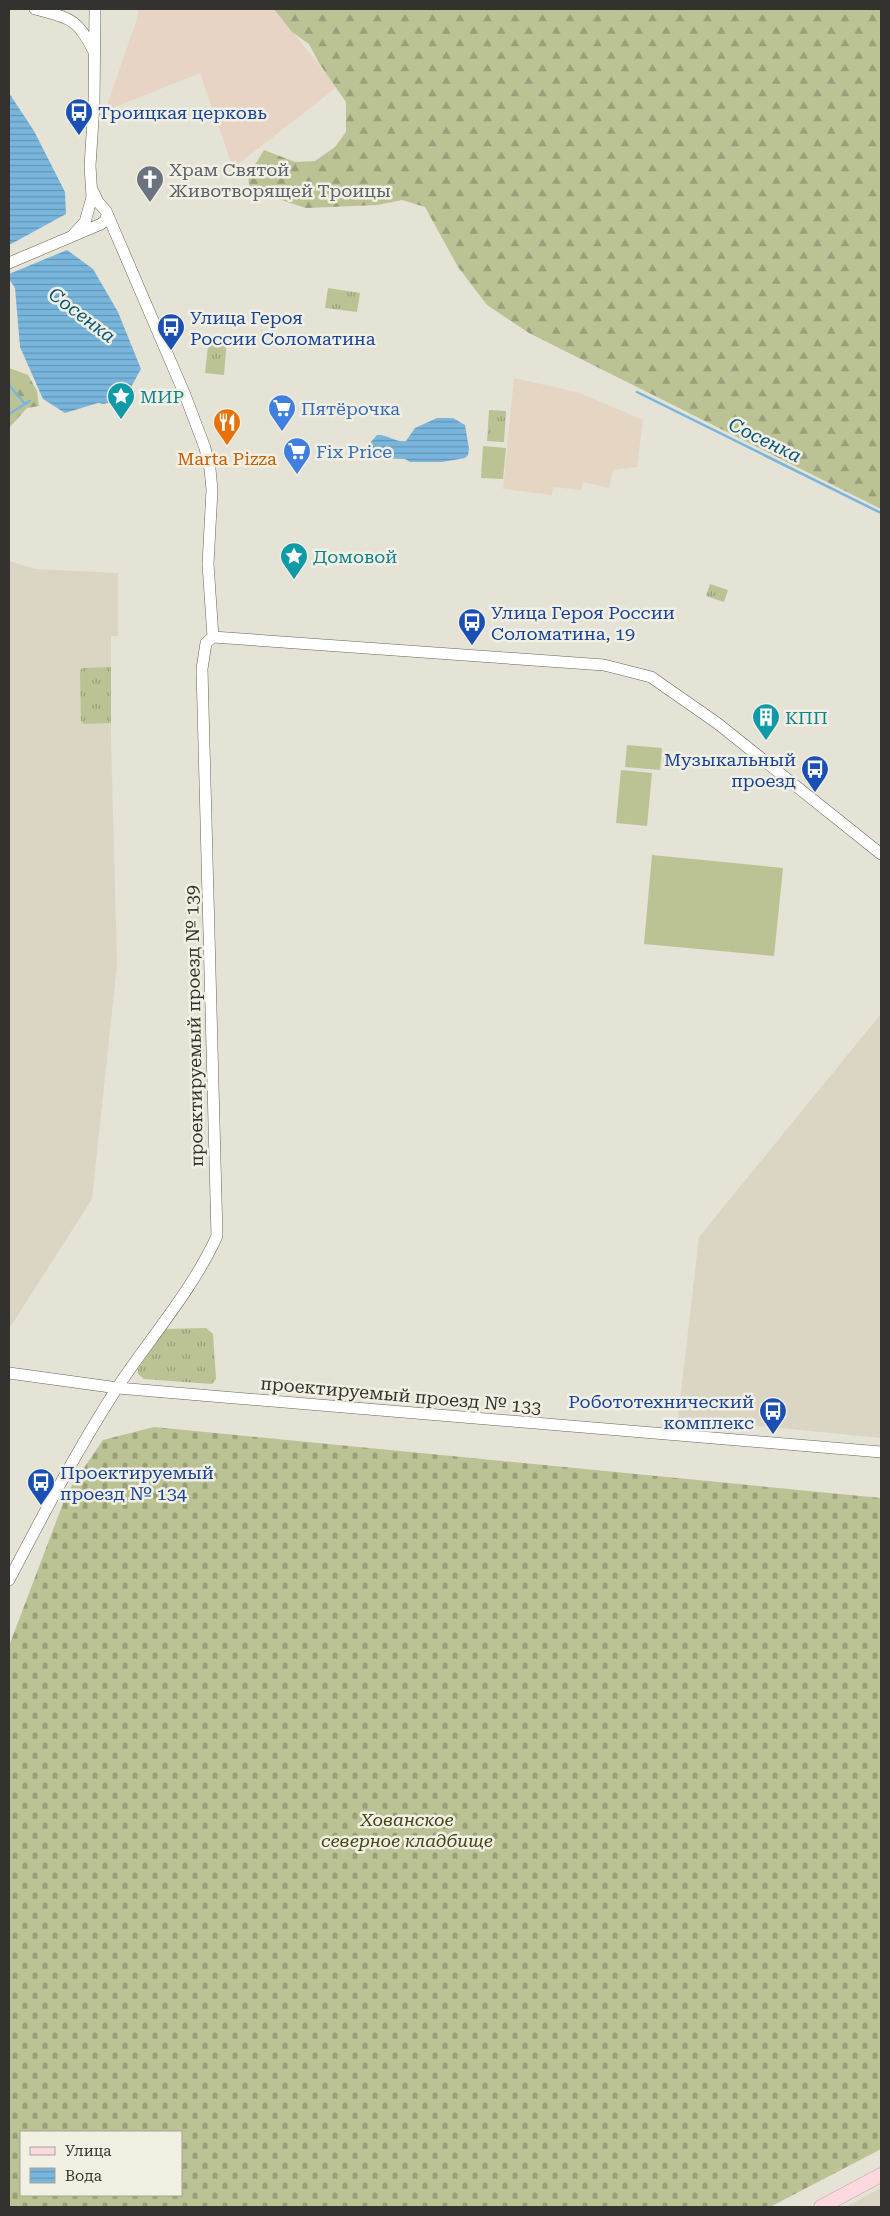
<svg xmlns="http://www.w3.org/2000/svg" width="890" height="2216" font-family="'Roboto Serif',serif">
<style>
.commercial{fill:#e8d4c5}
.built{fill:#dbd6c3}
.education{fill:#e5d6c3}
.grass{fill:url(#grass-tufts)}
.forest{fill:url(#forest-firs)}
.cemetery{fill:url(#cemetery-stones);fill-rule:evenodd}
.pitch{fill:#bbc394}
.water{fill:url(#water-rules)}
.lines{fill:none;stroke-linecap:round;stroke-linejoin:round}
.stream{stroke:#79b6dd;stroke-width:2.5}
.minor-casing{stroke:#68655b;stroke-width:12}
.major-casing{stroke:#b48d93;stroke-width:15}
.minor{stroke:#fff;stroke-width:11}
.major{stroke:#fcd8df;stroke-width:14}
.labels{text-anchor:middle;dominant-baseline:central;stroke-width:5;stroke-linejoin:round;paint-order:stroke}
.transit-label{font-size:18px;fill:#164399;stroke:#f2efe3;text-anchor:start}
.worship-label{font-size:18px;fill:#5b616d;stroke:#f2efe3;text-anchor:start}
.culture-label{font-size:18px;fill:#0d838f;stroke:#f2efe3;text-anchor:start}
.shop-label{font-size:18px;fill:#366cbe;stroke:#f2efe3;text-anchor:start}
.food-label{font-size:18px;fill:#c56008;stroke:#f2efe3}
.street-label{font-size:18px;fill:#33322e;stroke:#f2efe3}
.park-label{font-size:18px;font-style:italic;fill:#414617;stroke:#f2efe3}
.water-label{font-size:19px;font-style:italic;fill:#09567c;stroke:#f2efe3}
</style>
<defs>
<pattern id="grass-tufts" width="24" height="20" patternUnits="userSpaceOnUse" patternTransform="scale(1.25)"><rect width="24" height="20" fill="#bbc394"/><path d="M3 7l-1-3M5 7V3M7 7l1-3M15 17l-1-3M17 17v-4M19 17l1-3" fill="none" stroke="#999f79"/></pattern>
<pattern id="forest-firs" width="22" height="20" patternUnits="userSpaceOnUse" patternTransform="scale(1.25)"><rect width="22" height="20" fill="#bbc394"/><path d="M5 1l3.5 6h-7zM16 11l3.5 6h-7z" fill="#999f79"/></pattern>
<pattern id="cemetery-stones" width="16" height="16" patternUnits="userSpaceOnUse" patternTransform="scale(1.25)"><rect width="16" height="16" fill="#bbc394"/><path d="M2 7V4a2 2 0 0 1 4 0v3zM10 15v-3a2 2 0 0 1 4 0v3z" fill="#999f79"/></pattern>
<pattern id="water-rules" width="6" height="5" patternUnits="userSpaceOnUse" patternTransform="scale(1.25)"><rect width="6" height="5" fill="#79b6dd"/><path d="M0 2.5h6" fill="none" stroke="#6495b4"/></pattern>
</defs>
<rect width="100%" height="100%" fill="#e5e2d6"/>
<!-- commercial -->
<path class="commercial" d="M138,9H274L337,87L233,168L200,73L105,111L138,16Z"/>
<!-- built -->
<path class="built" d="M9,561L35,569L118,573V636H111V739L117,965L92,1199L9,1329Z
M881,1014V1438L678,1418L699,1237Z
M881,2188V2207H845Z"/>
<!-- education -->
<path class="education" d="M514,378L580,393L643,420L637,467L613,470L609,488L583,482L582,490L553,487L552,495L503,489Z"/>
<!-- grass -->
<path class="grass" d="M328,288L360,293L357,312L325,308Z
M209,337L227,339L224,375L205,373Z
M489,410L506,411L504,442L487,441Z
M710,584L728,590L724,602L706,596Z
M111,667V723L84,724L81,721L80,671L82,668Z
M206,1328L213,1334L216,1379L212,1384L144,1379L138,1374V1369L165,1329Z"/>
<!-- forest -->
<path class="forest" d="M274,9H881V509L529,333L487,305L458,267L425,207L402,200L377,205L306,208L275,198H251L248,176L264,150L295,162L315,161L335,147L346,132V102L319,63L309,44L292,32Z
M9,368L28,375L37,391L39,406L27,408L9,428Z"/>
<!-- cemetery -->
<path class="cemetery" d="M154,1427L881,1498V2149L770,2207H9V1646L67,1493L103,1440ZM21,2132H181V2195H21Z"/>
<!-- pitch -->
<path class="pitch" d="M483,446L506,448L503,479L481,478Z
M627,745L662,748L660,770L625,767Z
M621,770L652,773L647,826L616,823Z
M652,855L783,868L774,956L644,944Z"/>
<!-- water -->
<path class="water" d="M9,93L34,131L65,192L66,214L11,244H9Z
M67,250L93,269L118,312L141,369L131,387L117,400L104,404L98,403L65,413L43,399L20,347L15,288L9,279V274Z
M437,418H453L465,425L469,449L468,455L465,458L442,462H410L405,459L380,458L373,452L371,442L377,435C388,434 395,443 406,441L415,428Z"/>
<g class="lines">
<!-- stream -->
<path class="stream" d="M9,385L25,404
M637,392L881,513
M9,414L30,401"/>
<!-- minor casing -->
<g class="minor-casing">
<path id="minor" d="M35,9C68,18 77,17 93,50
M92,189L98,202L106,211L185,395L205,448L210,469L212,490L208,564L213,637
M73,235L85,222L92,197L90,166L94,104L95,9
M9,263L101,224L106,220L107,214
M213,637L604,665L651,677L717,723L881,854
M9,1373L118,1388L223,1397L881,1452
M9,1580C43,1515 77,1450 117,1388C150,1338 192,1291 217,1236L202,669L206,643L213,637"/>
</g>
<!-- major casing -->
<g class="major-casing">
<path id="major" d="M821,2207L881,2175"/>
</g>
<!-- minor -->
<use href="#minor" class="minor"/>
<!-- major -->
<use href="#major" class="major"/>
</g>
<!-- icons -->
<defs>
<g id="bus-pin" transform="scale(1.4375)"><path d="M0 17L-7.5 6A9.5 9.5 0 1 1 7.5 6Z" fill="#1a4fb4" stroke="#f2efe3"/><path d="M-5-6H5V4H4V6H2V4H-2V6H-4V4H-5ZM-3.5-4V0h7V-4ZM-3.5 1.2v1.5H-2V1.2ZM2 1.2v1.5H3.5V1.2Z" fill="#fff"/></g>
<g id="church-pin" transform="scale(1.4375)"><path d="M0 17L-7.5 6A9.5 9.5 0 1 1 7.5 6Z" fill="#6b7280" stroke="#f2efe3"/><path d="M-1.2-6h2.4v3.5h3.3v2.4h-3.3V6h-2.4V-.1h-3.3v-2.4h3.3Z" fill="#fff"/></g>
<g id="sight-pin" transform="scale(1.4375)"><path d="M0 17L-7.5 6A9.5 9.5 0 1 1 7.5 6Z" fill="#0f9aa8" stroke="#f2efe3"/><path d="M0-6L1.8-2.2L6-1.7L2.9 1.2L3.7 5.4L0 3.3L-3.7 5.4L-2.9 1.2L-6-1.7L-1.8-2.2Z" fill="#fff"/></g>
<g id="supermarket-pin" transform="scale(1.4375)"><path d="M0 17L-7.5 6A9.5 9.5 0 1 1 7.5 6Z" fill="#3f7fe0" stroke="#f2efe3"/><path d="M-6-5.5h2.5l.6 2H6L4.5 2H-2.5L-4.4-4H-6ZM-1.5 3.2a1.3 1.3 0 1 0 .1 0ZM3 3.2a1.3 1.3 0 1 0 .1 0Z" fill="#fff"/></g>
<g id="restaurant-pin" transform="scale(1.4375)"><path d="M0 17L-7.5 6A9.5 9.5 0 1 1 7.5 6Z" fill="#e8710a" stroke="#f2efe3"/><path d="M-5-6h1v4h1v-4h1v4h1v-4h1v5L-1.5 .5V6h-2V.5L-5-1ZM5-6V6H3V1.5H1.5Q1.5-4 5-6Z" fill="#fff"/></g>
<g id="building-pin" transform="scale(1.4375)"><path d="M0 17L-7.5 6A9.5 9.5 0 1 1 7.5 6Z" fill="#0f9aa8" stroke="#f2efe3"/><path d="M-4-6H4V6H1V3H-1V6H-4ZM-2.5-4.3h1.7v1.8h-1.7ZM.8-4.3h1.7v1.8H.8ZM-2.5-1h1.7V.8h-1.7ZM.8-1h1.7V.8H.8Z" fill="#fff"/></g>
</defs>
<g fill-rule="evenodd">
<use href="#bus-pin" x="79" y="112"/>
<use href="#church-pin" x="150" y="179"/>
<use href="#bus-pin" x="171" y="327"/>
<use href="#sight-pin" x="121" y="396"/>
<use href="#supermarket-pin" x="282" y="408"/>
<use href="#restaurant-pin" x="227" y="422"/>
<use href="#supermarket-pin" x="297" y="451"/>
<use href="#sight-pin" x="294" y="556"/>
<use href="#bus-pin" x="472" y="622"/>
<use href="#building-pin" x="766" y="717"/>
<use href="#bus-pin" x="815" y="769"/>
<use href="#bus-pin" x="773" y="1411"/>
<use href="#bus-pin" x="41" y="1482"/>
</g>
<g class="labels">
<!-- transit labels -->
<g class="transit-label">
<text x="98" y="112">Троицкая церковь</text>
<text x="190" y="317">Улица Героя<tspan x="190" dy="21">России Соломатина</tspan></text>
<text x="491" y="612">Улица Героя России<tspan x="491" dy="21">Соломатина, 19</tspan></text>
<text x="796" y="759" text-anchor="end">Музыкальный<tspan x="796" dy="21">проезд</tspan></text>
<text x="754" y="1401" text-anchor="end">Робототехнический<tspan x="754" dy="21">комплекс</tspan></text>
<text x="60" y="1472">Проектируемый<tspan x="60" dy="21">проезд № 134</tspan></text>
</g>
<!-- worship labels -->
<g class="worship-label">
<text x="169" y="169">Храм Святой<tspan x="169" dy="21">Животворящей Троицы</tspan></text>
</g>
<!-- culture labels -->
<g class="culture-label">
<text x="140" y="396">МИР</text>
<text x="313" y="556">Домовой</text>
<text x="785" y="717">КПП</text>
</g>
<!-- shop labels -->
<g class="shop-label">
<text x="301" y="408">Пятёрочка</text>
<text x="316" y="451">Fix Price</text>
</g>
<!-- food labels -->
<g class="food-label">
<text x="227" y="458">Marta Pizza</text>
</g>
<!-- street labels -->
<g class="street-label">
<text transform="translate(194 1026) rotate(-91)">проектируемый проезд № 139</text>
<text transform="translate(401 1395) rotate(5)">проектируемый проезд № 133</text>
</g>
<!-- park labels -->
<g class="park-label">
<text x="407" y="1819">Хованское<tspan x="407" dy="21">северное кладбище</tspan></text>
</g>
<!-- water labels -->
<g class="water-label">
<text transform="translate(82 315) rotate(37)">Сосенка</text>
<text transform="translate(765 440) rotate(26)">Сосенка</text>
</g>
</g>
<!-- border -->
<rect width="890" height="2216" fill="none" stroke="#33322e" stroke-width="20"/>
<!-- legend -->
<rect x="20" y="2131" width="162" height="65" fill="#f2efe3" stroke="#a6a39b"/>
<rect x="30" y="2147" width="25" height="8" fill="#fcd8df" stroke="#a6a39b"/>
<text x="65" y="2156" font-size="15" fill="#33322e">Улица</text>
<rect x="30" y="2168" width="25" height="15" fill="url(#water-rules)" stroke="#a6a39b"/>
<text x="65" y="2181" font-size="15" fill="#33322e">Вода</text>
</svg>
